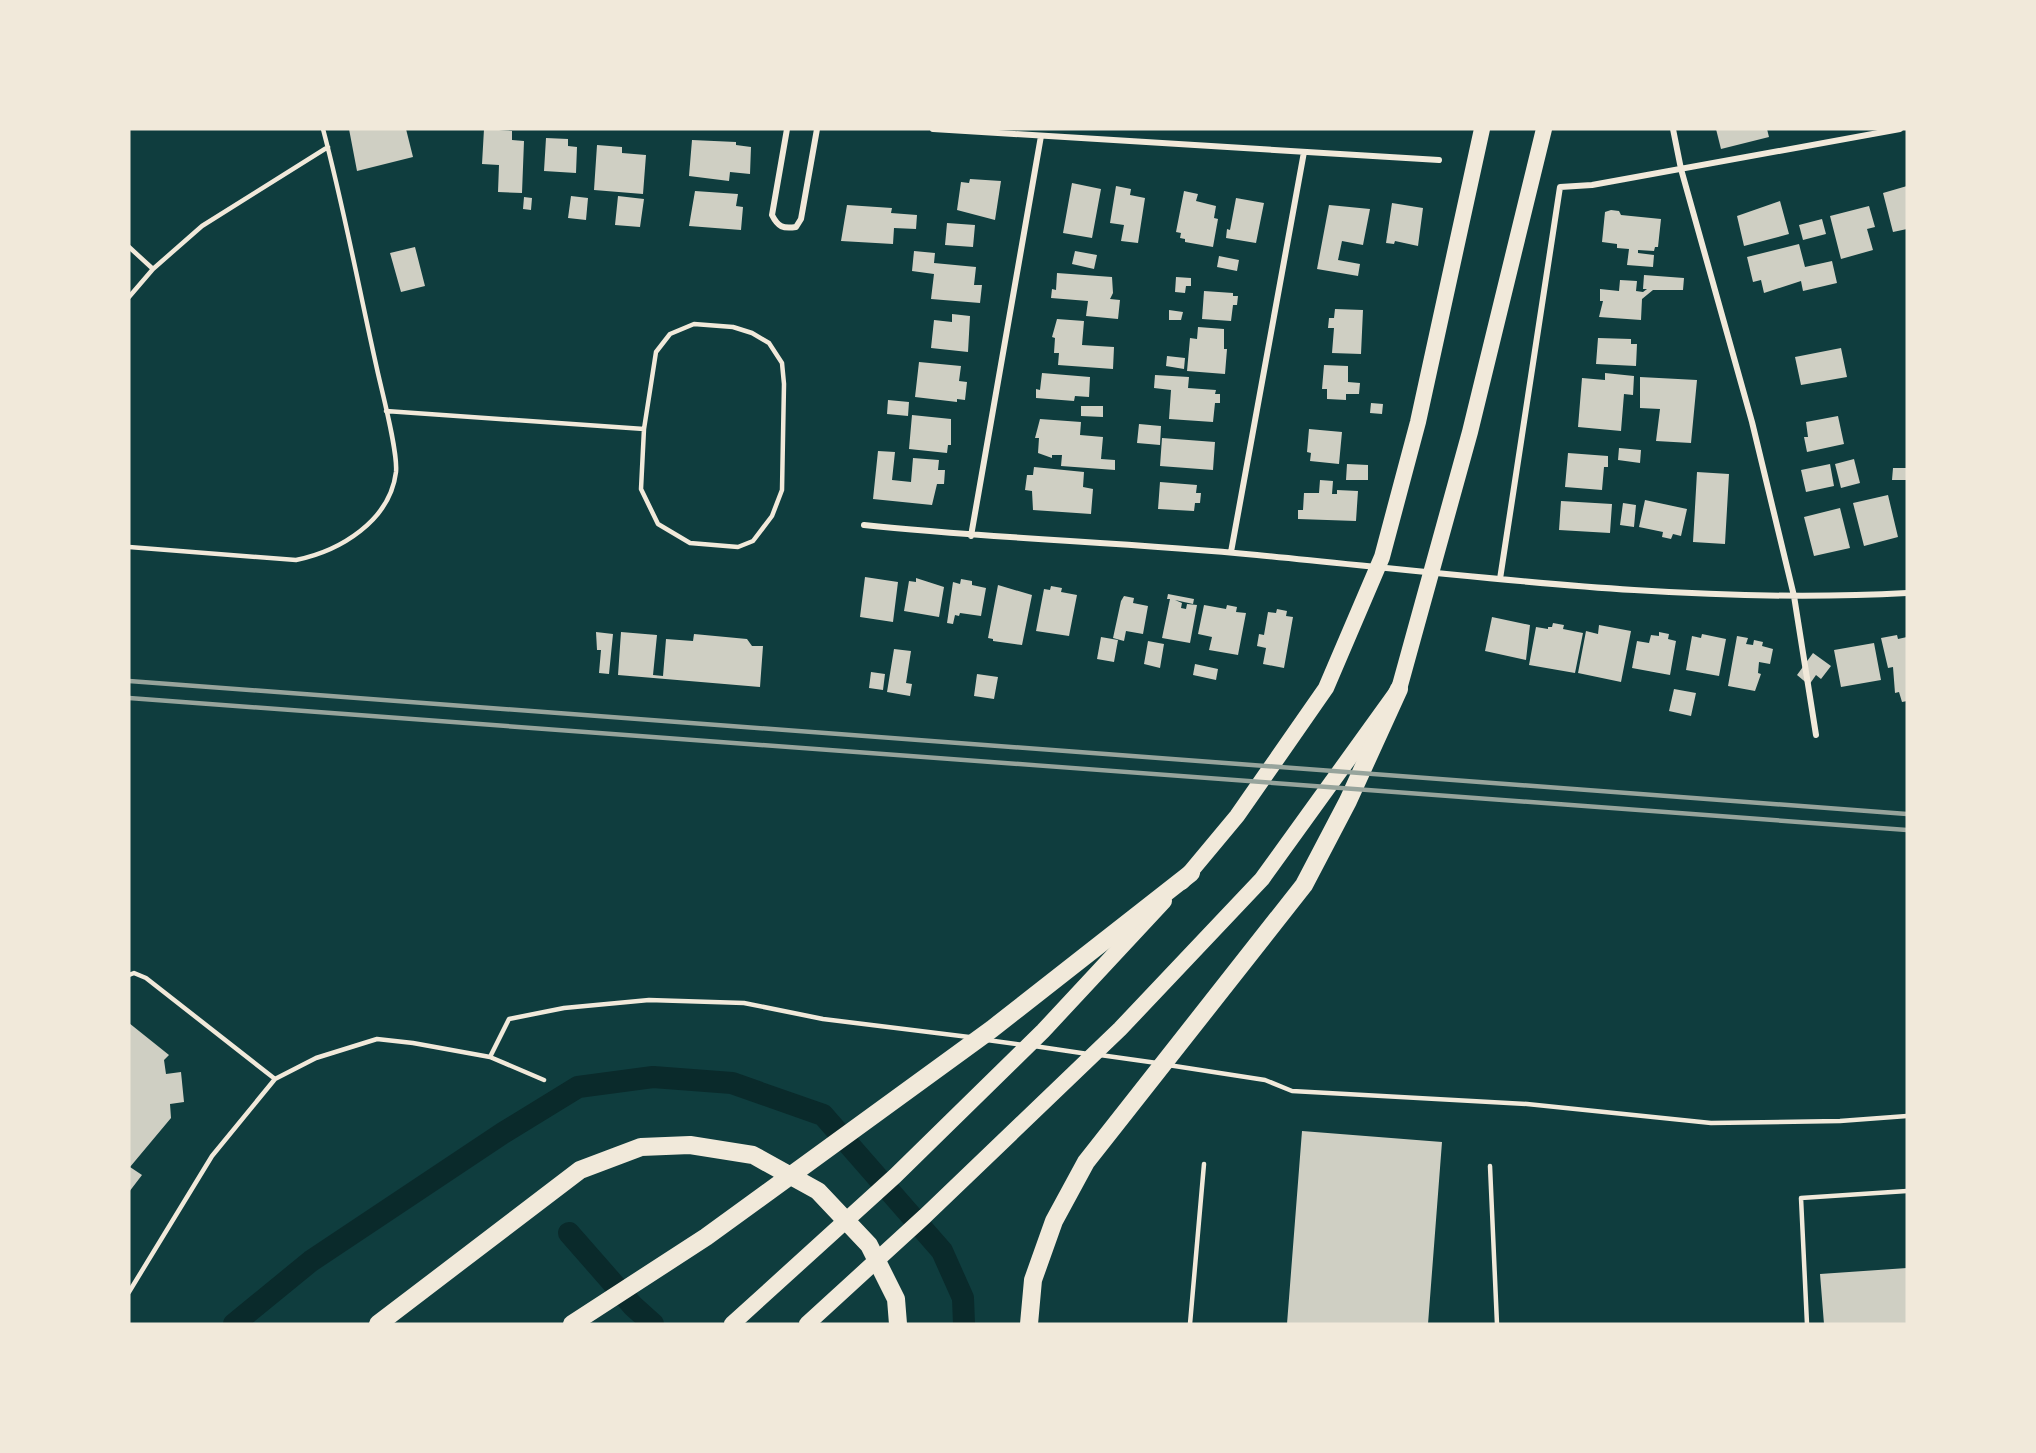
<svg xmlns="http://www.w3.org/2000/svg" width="2036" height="1453" font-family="'Fira Sans Condensed',sans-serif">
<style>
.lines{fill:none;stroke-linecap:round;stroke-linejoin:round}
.stream{stroke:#0a2a2b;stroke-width:7}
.canal{stroke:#0a2a2b;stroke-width:22}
.building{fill:#cfcfc3}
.service{stroke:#f1e9da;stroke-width:4.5}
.minor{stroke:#f1e9da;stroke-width:6}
.trunk{stroke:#f1e9da;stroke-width:16}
.motorway{stroke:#f1e9da;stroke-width:18}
.rail{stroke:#97a49c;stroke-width:4.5}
</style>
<rect width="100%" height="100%" fill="#0f3d3e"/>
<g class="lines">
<!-- stream -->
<path class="stream" d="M648,1324L651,1322"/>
<!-- canal -->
<path class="canal" d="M569,1233L633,1306L653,1324
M234,1324L311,1261L503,1133L578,1087L653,1077L732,1083L823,1115L942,1251L963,1298L964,1324"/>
</g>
<!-- building -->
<path class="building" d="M349,129H406L413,157L357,171Z
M484,129L512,131V140L524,141L522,193L498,192L499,165L482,164Z
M1716,129H1767L1769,137L1721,149Z
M546,138L568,139V146L577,147L576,173L544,171Z
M692,140L736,142V145L751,147L750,174L730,172L729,181L689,176Z
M597,145L622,147V153L646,155L643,194L594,190Z
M970,179L1001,181L995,220L957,210L961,182L969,183Z
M1072,183L1101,189L1092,238L1063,233Z
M1116,186L1131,189L1130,195L1145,198L1138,243L1121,241L1124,225L1110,223Z
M1907,186V229L1893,232L1883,193Z
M695,191L738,194L736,206L743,207L741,230L689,226Z
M1184,191L1198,194L1196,201L1216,206L1214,218L1218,219L1213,247L1185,242V239L1180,238L1181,233L1176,232Z
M571,196L588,198L586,220L568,218Z
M618,196L644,199L640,227L615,225Z
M524,197L532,198L531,210L523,209Z
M1236,198L1264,203L1256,243L1226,238L1227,229L1230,230Z
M1780,201L1789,234L1744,246L1737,216Z
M1392,203L1423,208L1418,246L1395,241L1394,244L1386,243Z
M847,205L892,208L891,213L917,215L916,229L894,228L893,244L841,241Z
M1329,205L1370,209L1363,245L1342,241L1338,260L1360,264L1358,276L1317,269Z
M1869,206L1875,227L1867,229L1873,250L1841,259L1830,216Z
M1611,210L1619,211L1621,215L1661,219L1658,247H1655L1654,251L1638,250V253L1654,255L1653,267L1627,265L1629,249L1617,248V244L1602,242L1605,212Z
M1822,219L1826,234L1803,240L1799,225Z
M947,223L975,225L973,247L945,245Z
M1799,244L1805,267L1832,261L1837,283L1803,291L1801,281L1764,293L1761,280L1753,282L1747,257Z
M415,247L425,286L401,292L390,253Z
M914,251L935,253L934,263L976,267L974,285H982L980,303L931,299L934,274L912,271Z
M1075,251L1097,255L1094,269L1072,264Z
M1219,256L1239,260L1237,271L1217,267Z
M1057,273L1112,277L1113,293L1110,299L1120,300L1118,319L1086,316L1088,301L1051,298L1052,289L1056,290Z
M1644,275L1684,278L1683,290H1653L1642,299L1641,320L1599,317L1603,301H1600V289L1619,291L1620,280L1637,281L1636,291L1643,292L1647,289H1643Z
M1176,277L1191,278V286H1186L1185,293L1175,292Z
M1204,291L1233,293V296H1238L1237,305H1233L1231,321L1202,319Z
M1335,309L1363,310L1361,354L1332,353L1334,328H1328L1329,318H1334Z
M1169,310L1183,312L1181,320H1169Z
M952,314L970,316L968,352L931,348L934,320L952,322Z
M1057,319L1084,321L1082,345L1114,347L1113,369L1058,365L1059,353H1054L1055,338L1052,337Z
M1198,327L1224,329V349H1227L1225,374L1187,371L1190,338L1197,339Z
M1598,338L1631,339V344H1637L1636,366L1596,364Z
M1841,348L1847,377L1801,385L1795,357Z
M1167,356L1185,358L1184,369L1166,366Z
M919,362L961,366L959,381L967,382L965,400L957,399V402L915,397Z
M1324,365L1348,366V382L1360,383L1359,394H1346V400L1327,399V389H1322Z
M1042,373L1090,377L1089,397L1075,396L1074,401L1036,398V389L1040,390Z
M1605,373L1634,376L1633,395L1624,394L1621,431L1578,427L1582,378L1605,380Z
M1155,375L1189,377L1188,388L1216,390L1215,394H1220V403H1215L1213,422L1169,419L1171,390L1154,388Z
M1640,377L1697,380L1691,443L1656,441L1660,409L1640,408Z
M888,400L909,402L908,416L887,414Z
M1371,403L1383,404L1382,414L1370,413Z
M1081,406H1103V417L1081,416Z
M912,415L951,419V445H948L947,453L909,449Z
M1838,416L1844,444L1807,452L1804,437H1808L1806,422Z
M1040,419L1081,422L1080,435L1103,437L1101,459L1115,460V470L1061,466L1062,455H1052V458L1038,453L1039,438H1035Z
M1139,424L1161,426L1160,445L1137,443Z
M1309,429L1342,432L1339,464L1310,461L1311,453L1307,452Z
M1162,438L1215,442L1213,470L1160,466Z
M1619,448L1641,450L1640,463L1618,460Z
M878,451L895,452L892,480L911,482L913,458L939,460L938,470H945L944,484H937L932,505L873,499Z
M1568,453L1608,456V467H1604L1602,490L1565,487Z
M1854,459L1860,483L1841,488L1835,464Z
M1347,464L1368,465V480H1346Z
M1830,464L1834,486L1806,492L1801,470Z
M1034,467L1084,472L1083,487L1093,489L1091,514L1033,510L1032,491L1025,490L1027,475H1033Z
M1893,468H1907V480H1892Z
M1697,472L1729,474L1725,544L1693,542Z
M1320,480L1333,481L1332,494H1337V490L1358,491L1356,521L1298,519V510H1303L1304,493H1319Z
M1160,482L1197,485L1196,493H1201L1200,503H1195L1194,511L1158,509Z
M1888,495L1898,537L1864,546L1853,503Z
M1645,500L1687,509L1681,536L1673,534L1671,539L1662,537L1663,532L1639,527Z
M1561,501L1612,504L1610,533L1559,530Z
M1623,503L1636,505L1634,527L1620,525Z
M1840,508L1850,548L1814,556L1804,517Z
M865,577L898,582L893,622L860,617Z
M916,578L944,587L939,617L904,611L909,581L916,582Z
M961,579L972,581V585L986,588L981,616L960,613L959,616L955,615L953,624L947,623L953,582L960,584Z
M998,585L1032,595L1022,645L993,641V639L988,638Z
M1051,586L1062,588L1061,592L1077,595L1069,636L1036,631L1044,589L1050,590Z
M1168,594L1194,599L1193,604L1175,600L1182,603L1181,608L1186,609L1187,604L1197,605L1190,643L1162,638L1170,599H1167Z
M1124,596L1134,598L1133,603L1148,606L1143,634L1126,631L1124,641L1113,638L1121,601Z
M1204,605L1226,609L1227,605L1237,607L1236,612L1246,613L1238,655L1209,650L1212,637L1198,634Z
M1277,609L1287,611L1286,616L1293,617L1284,668L1263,664L1266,648L1257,646L1259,634L1264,635L1268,612L1276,613Z
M1492,617L1530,625L1526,660L1485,651Z
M1553,623L1564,625L1563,629L1583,633L1575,673L1529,665L1536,627L1548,629V627H1552Z
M1599,625L1631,631L1621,682L1578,673L1586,631L1598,634Z
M596,632L613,634L609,674L599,673L601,650H597Z
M621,632L657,635L653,675L663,676L666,639L693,641L694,634L747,639L752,646H763L760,687L618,675Z
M1659,632L1669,634L1668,639L1676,641L1670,675L1632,668L1637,641L1649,643L1651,635L1659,636Z
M1702,634L1726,639L1719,676L1686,670L1692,636L1701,638Z
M1897,635L1898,639L1907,637V701L1902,702L1899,692L1895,693L1893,667L1888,668L1881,638Z
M1737,636L1748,638L1746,644L1753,645L1754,640L1763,642L1762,646L1773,649L1770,664L1759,662L1758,673L1761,674L1755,691L1728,686Z
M1101,637L1118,640L1114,662L1097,659Z
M1148,641L1164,644L1160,668L1144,664Z
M1874,643L1881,680L1841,687L1834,650Z
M894,649L911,651L906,683L912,684L910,696L887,692Z
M1813,653L1831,666L1821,679L1816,675L1809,685L1797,675Z
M1195,664L1218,669L1216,680L1193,675Z
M871,672L885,674L883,690L869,688Z
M977,674L998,677L994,699L974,696Z
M1674,689L1696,693L1691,716L1669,711Z
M129,1023L169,1055L164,1060L166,1074L181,1072L184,1102L170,1104L171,1118L130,1167L142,1175L129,1192Z
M1302,1131L1442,1142L1428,1324H1287Z
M1907,1268V1324H1824L1820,1274Z"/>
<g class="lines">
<!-- service -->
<path class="service" d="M129,247L153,269
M129,297L153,269L202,226L328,147
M694,324L733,327L752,333L769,343L782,363L784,384L782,490L772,516L753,541L738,547L690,543L658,524L641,489L644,429L656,352L670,334Z
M386,411L644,429
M129,547L296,560C340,551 390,521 396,472C398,451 382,392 377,369C359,289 344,208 323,129
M129,975L134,973L146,978L275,1079L316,1058L377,1039L413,1043L490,1057L544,1080
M987,1040L1023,1045
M1034,1046L1088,1054
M1100,1055L1157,1063
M490,1057L509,1019L564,1008L649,1000L744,1003L823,1019L969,1037
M1168,1065L1265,1080L1292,1091L1527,1104L1711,1123L1840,1121L1907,1116
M1490,1166L1497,1324
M129,1292L212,1156L275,1079
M1190,1324L1204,1164
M1807,1324L1801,1198L1907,1191"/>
<!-- minor -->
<path class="minor" d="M787,129L772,215C778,227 783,229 796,227L801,219L817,129
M933,129L1439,160
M1673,129L1681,169L1752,422L1794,596L1816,735
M864,525C995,539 1126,542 1257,555C1473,576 1690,605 1907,593
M971,536L1041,136
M1231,552L1304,152
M1500,579L1560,187L1592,185L1900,129"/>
<!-- trunk -->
<path class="trunk" d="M1182,882L1237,816L1326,688L1382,557L1418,422L1482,129
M732,1324L895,1176L1043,1031L1164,901
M807,1324L925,1216L1120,1029L1262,879L1399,689L1470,432L1544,129"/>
<!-- motorway -->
<path class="motorway" d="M378,1324L580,1170L641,1147L690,1145L753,1155L818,1191L869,1245L896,1299L898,1324
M572,1324L706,1237L992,1029L1191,873
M1029,1324L1033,1280L1054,1221L1086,1162L1304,885L1348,801L1399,689"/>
<!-- rail -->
<path class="rail" d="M129,681L1907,814
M129,698L1907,830"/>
</g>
<!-- border -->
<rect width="2036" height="1453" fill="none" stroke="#f1e9da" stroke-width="261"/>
</svg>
